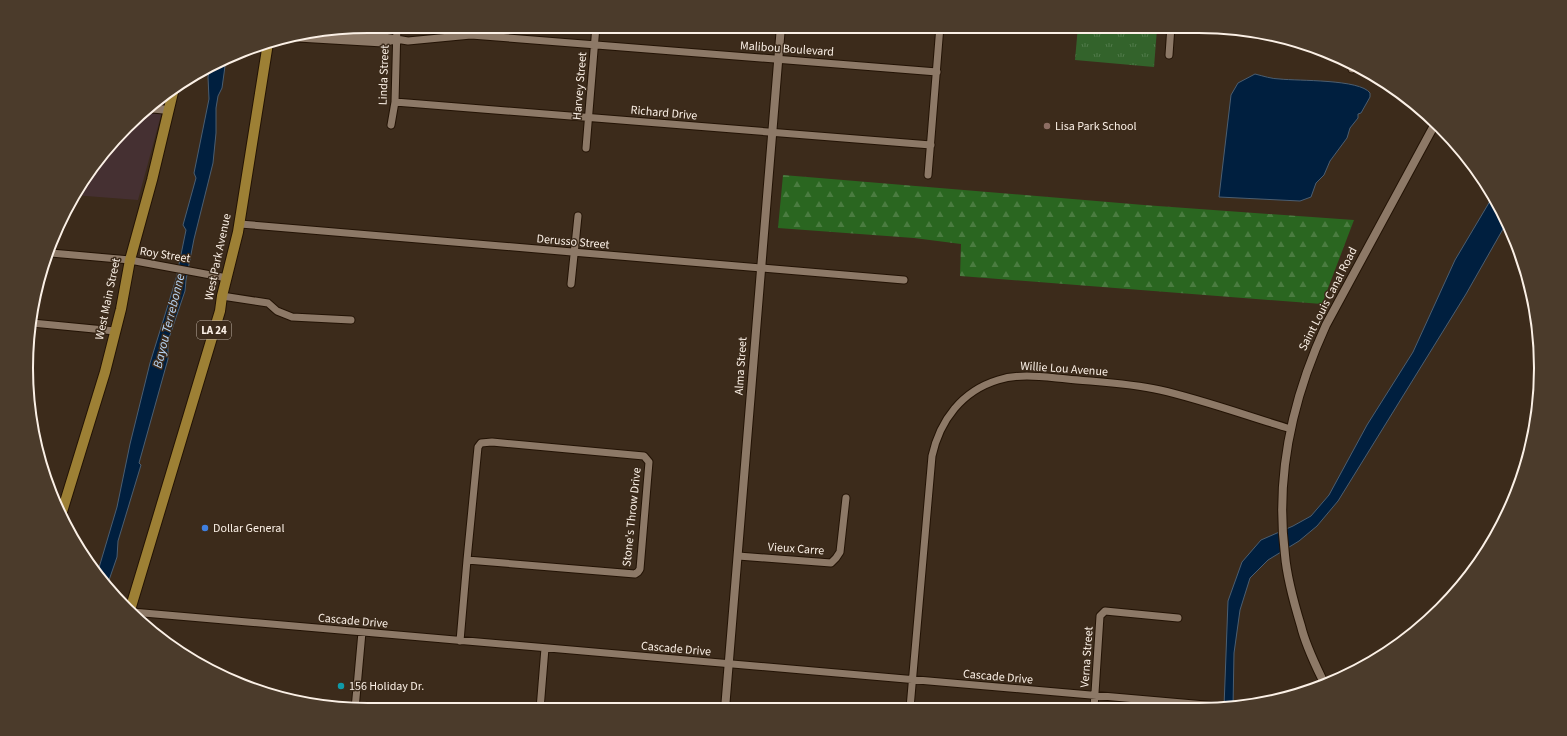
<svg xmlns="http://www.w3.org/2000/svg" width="1567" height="736" font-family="'Source Sans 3',sans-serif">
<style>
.commercial{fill:#453032}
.forest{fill:url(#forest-firs)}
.park{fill:url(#park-tufts)}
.water{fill:#001f3f;stroke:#4b5e71}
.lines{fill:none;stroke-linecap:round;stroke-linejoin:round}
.minor-casing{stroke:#231305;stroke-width:9}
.tertiary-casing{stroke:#231305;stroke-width:10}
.primary-casing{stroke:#231305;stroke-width:12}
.minor{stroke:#8d7967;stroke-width:7}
.tertiary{stroke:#8d7967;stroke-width:8}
.primary{stroke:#9d8035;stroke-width:10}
.education-dot{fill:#8d6e63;stroke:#3c2b1b;stroke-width:1.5}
.shop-dot{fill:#3f7fe0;stroke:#3c2b1b;stroke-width:1.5}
.culture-dot{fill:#0f9aa8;stroke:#3c2b1b;stroke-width:1.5}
.labels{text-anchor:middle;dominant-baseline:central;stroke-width:3;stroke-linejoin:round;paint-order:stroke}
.shield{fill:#3c2b1b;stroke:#c2b5a9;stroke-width:1}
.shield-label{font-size:11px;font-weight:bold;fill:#fbf0e6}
.street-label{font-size:12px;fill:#fbf0e6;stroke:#3c2b1b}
.poi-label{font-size:12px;fill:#fbf0e6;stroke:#3c2b1b;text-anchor:start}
.water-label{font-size:13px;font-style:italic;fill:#b8d9fc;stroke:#3c2b1b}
.rim{fill:none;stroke:#fbf0e6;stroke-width:2}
</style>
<defs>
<pattern id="forest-firs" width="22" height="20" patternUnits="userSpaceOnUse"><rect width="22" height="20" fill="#2a6620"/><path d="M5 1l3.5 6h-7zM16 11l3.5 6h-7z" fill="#4a7c40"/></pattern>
<pattern id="park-tufts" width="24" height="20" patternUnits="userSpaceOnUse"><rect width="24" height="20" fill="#33632b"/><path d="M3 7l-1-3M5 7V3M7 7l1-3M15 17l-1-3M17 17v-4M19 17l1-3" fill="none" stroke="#517a4a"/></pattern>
</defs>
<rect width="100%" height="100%" fill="#3c2b1b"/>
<!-- commercial -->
<path class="commercial" d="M167,93L138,200L73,195L143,111Z"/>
<!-- forest -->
<path class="forest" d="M783,175L1144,205L1354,220L1322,304L960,276L961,244L914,238L778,228Z"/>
<!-- park -->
<path class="park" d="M1078,26H1120L1157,29L1154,67L1075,60Z"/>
<!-- water -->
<path class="water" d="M226,59L222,88L218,96L216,108V133L213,163L194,239L186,280L185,291L168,341V359L139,463L141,465L118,541L117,557L108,583L98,571L117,507L130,444L150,363L176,279L186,230L183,225L196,178L194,173L209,99L208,77L210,66Z
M1255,74C1263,76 1272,79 1280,79C1298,81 1360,79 1370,93V97L1361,113L1358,114V118L1350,128L1347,138L1330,161L1324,175L1316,183L1311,197L1300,201L1219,197L1231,95L1238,83Z
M1493,196L1507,222L1466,294L1338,501L1317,526L1299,541L1268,560L1250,578L1240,610L1234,653L1233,707H1224L1228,601L1242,562L1261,540L1293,526L1311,516L1329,495L1367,425L1413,352L1455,260Z"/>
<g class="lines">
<!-- minor casing -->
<g class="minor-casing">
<path id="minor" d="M327,33L384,37L408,41L471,35L937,72
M298,38L383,43L394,40
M1169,55L1171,26
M1352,69V64
M395,102L931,145
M391,125L395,102L397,26
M586,148L596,26
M928,175L940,26
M240,224L904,280
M51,253L130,260L227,278
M571,284L578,216
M222,296L268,303L277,311L292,317L351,320
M32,323L115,331
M492,442L644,456L649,462L640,569L638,572L635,574L467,560L478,447L481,443Z
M738,556L831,563L836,558L840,552L846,498
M132,612L1217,706
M460,641L467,560
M300,703L378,710
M910,708L932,456C940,420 962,391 998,380C1020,373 1044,377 1067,379C1098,382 1129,383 1160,390C1204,400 1247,416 1291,429
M1094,708L1100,616L1105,611L1178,618
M355,709L362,632
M540,709L545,648"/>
</g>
<!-- tertiary casing -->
<g class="tertiary-casing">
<path id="tertiary" d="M147,108L169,110
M1325,685C1316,666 1306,647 1301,626C1294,603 1287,579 1285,555C1275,476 1293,397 1326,325L1436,122
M725,709L781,26"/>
</g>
<!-- primary casing -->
<g class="primary-casing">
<path id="primary" d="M61,515L105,372L121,309L130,260L152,180L174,88
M130,610L220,311L222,296L238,232L268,43"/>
</g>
<!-- minor -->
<use href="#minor" class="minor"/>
<!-- tertiary -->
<use href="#tertiary" class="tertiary"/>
<!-- primary -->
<use href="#primary" class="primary"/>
</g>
<!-- markers -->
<circle class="education-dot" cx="1047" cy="126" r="4"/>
<circle class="shop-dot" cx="205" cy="528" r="4"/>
<circle class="culture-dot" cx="341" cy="686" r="4"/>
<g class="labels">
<!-- shield labels -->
<rect class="shield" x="197" y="321" width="34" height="18" rx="3"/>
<g class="shield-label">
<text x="214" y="330">LA 24</text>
</g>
<!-- street labels -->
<g class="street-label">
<text transform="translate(787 49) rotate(4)">Malibou Boulevard</text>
<text transform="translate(384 75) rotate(-88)">Linda Street</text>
<text transform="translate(580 86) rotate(-85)">Harvey Street</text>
<text transform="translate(664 113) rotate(5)">Richard Drive</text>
<text transform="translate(573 242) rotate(5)">Derusso Street</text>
<text transform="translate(165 255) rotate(9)">Roy Street</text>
<text transform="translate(218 257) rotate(-78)">West Park Avenue</text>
<text transform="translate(108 299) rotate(-78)">West Main Street</text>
<text transform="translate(1328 299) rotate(-63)">Saint Louis Canal Road</text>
<text transform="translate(741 366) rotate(-86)">Alma Street</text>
<text transform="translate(1064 369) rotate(4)">Willie Lou Avenue</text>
<text transform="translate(632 517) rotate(-84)">Stone's Throw Drive</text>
<text transform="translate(796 549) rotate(4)">Vieux Carre</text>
<text transform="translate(353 621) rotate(5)">Cascade Drive</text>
<text transform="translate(676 649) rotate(5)">Cascade Drive</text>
<text transform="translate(1087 657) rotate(-86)">Verna Street</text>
<text transform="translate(998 677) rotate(5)">Cascade Drive</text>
</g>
<!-- poi labels -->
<g class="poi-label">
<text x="1055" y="126">Lisa Park School</text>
<text x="213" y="528">Dollar General</text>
<text x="349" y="686">156 Holiday Dr.</text>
</g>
<!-- water labels -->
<g class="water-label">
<text transform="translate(169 321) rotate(-76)">Bayou Terrebonne</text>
</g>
</g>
<!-- crop -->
<path d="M0 0H1567V736H0ZM368 33H1199A335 335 0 0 1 1534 368V368A335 335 0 0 1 1199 703H368A335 335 0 0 1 33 368V368A335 335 0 0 1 368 33Z" fill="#4b3b2b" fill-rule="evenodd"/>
<path class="rim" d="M368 33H1199A335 335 0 0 1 1534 368V368A335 335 0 0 1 1199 703H368A335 335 0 0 1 33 368V368A335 335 0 0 1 368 33Z"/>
</svg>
